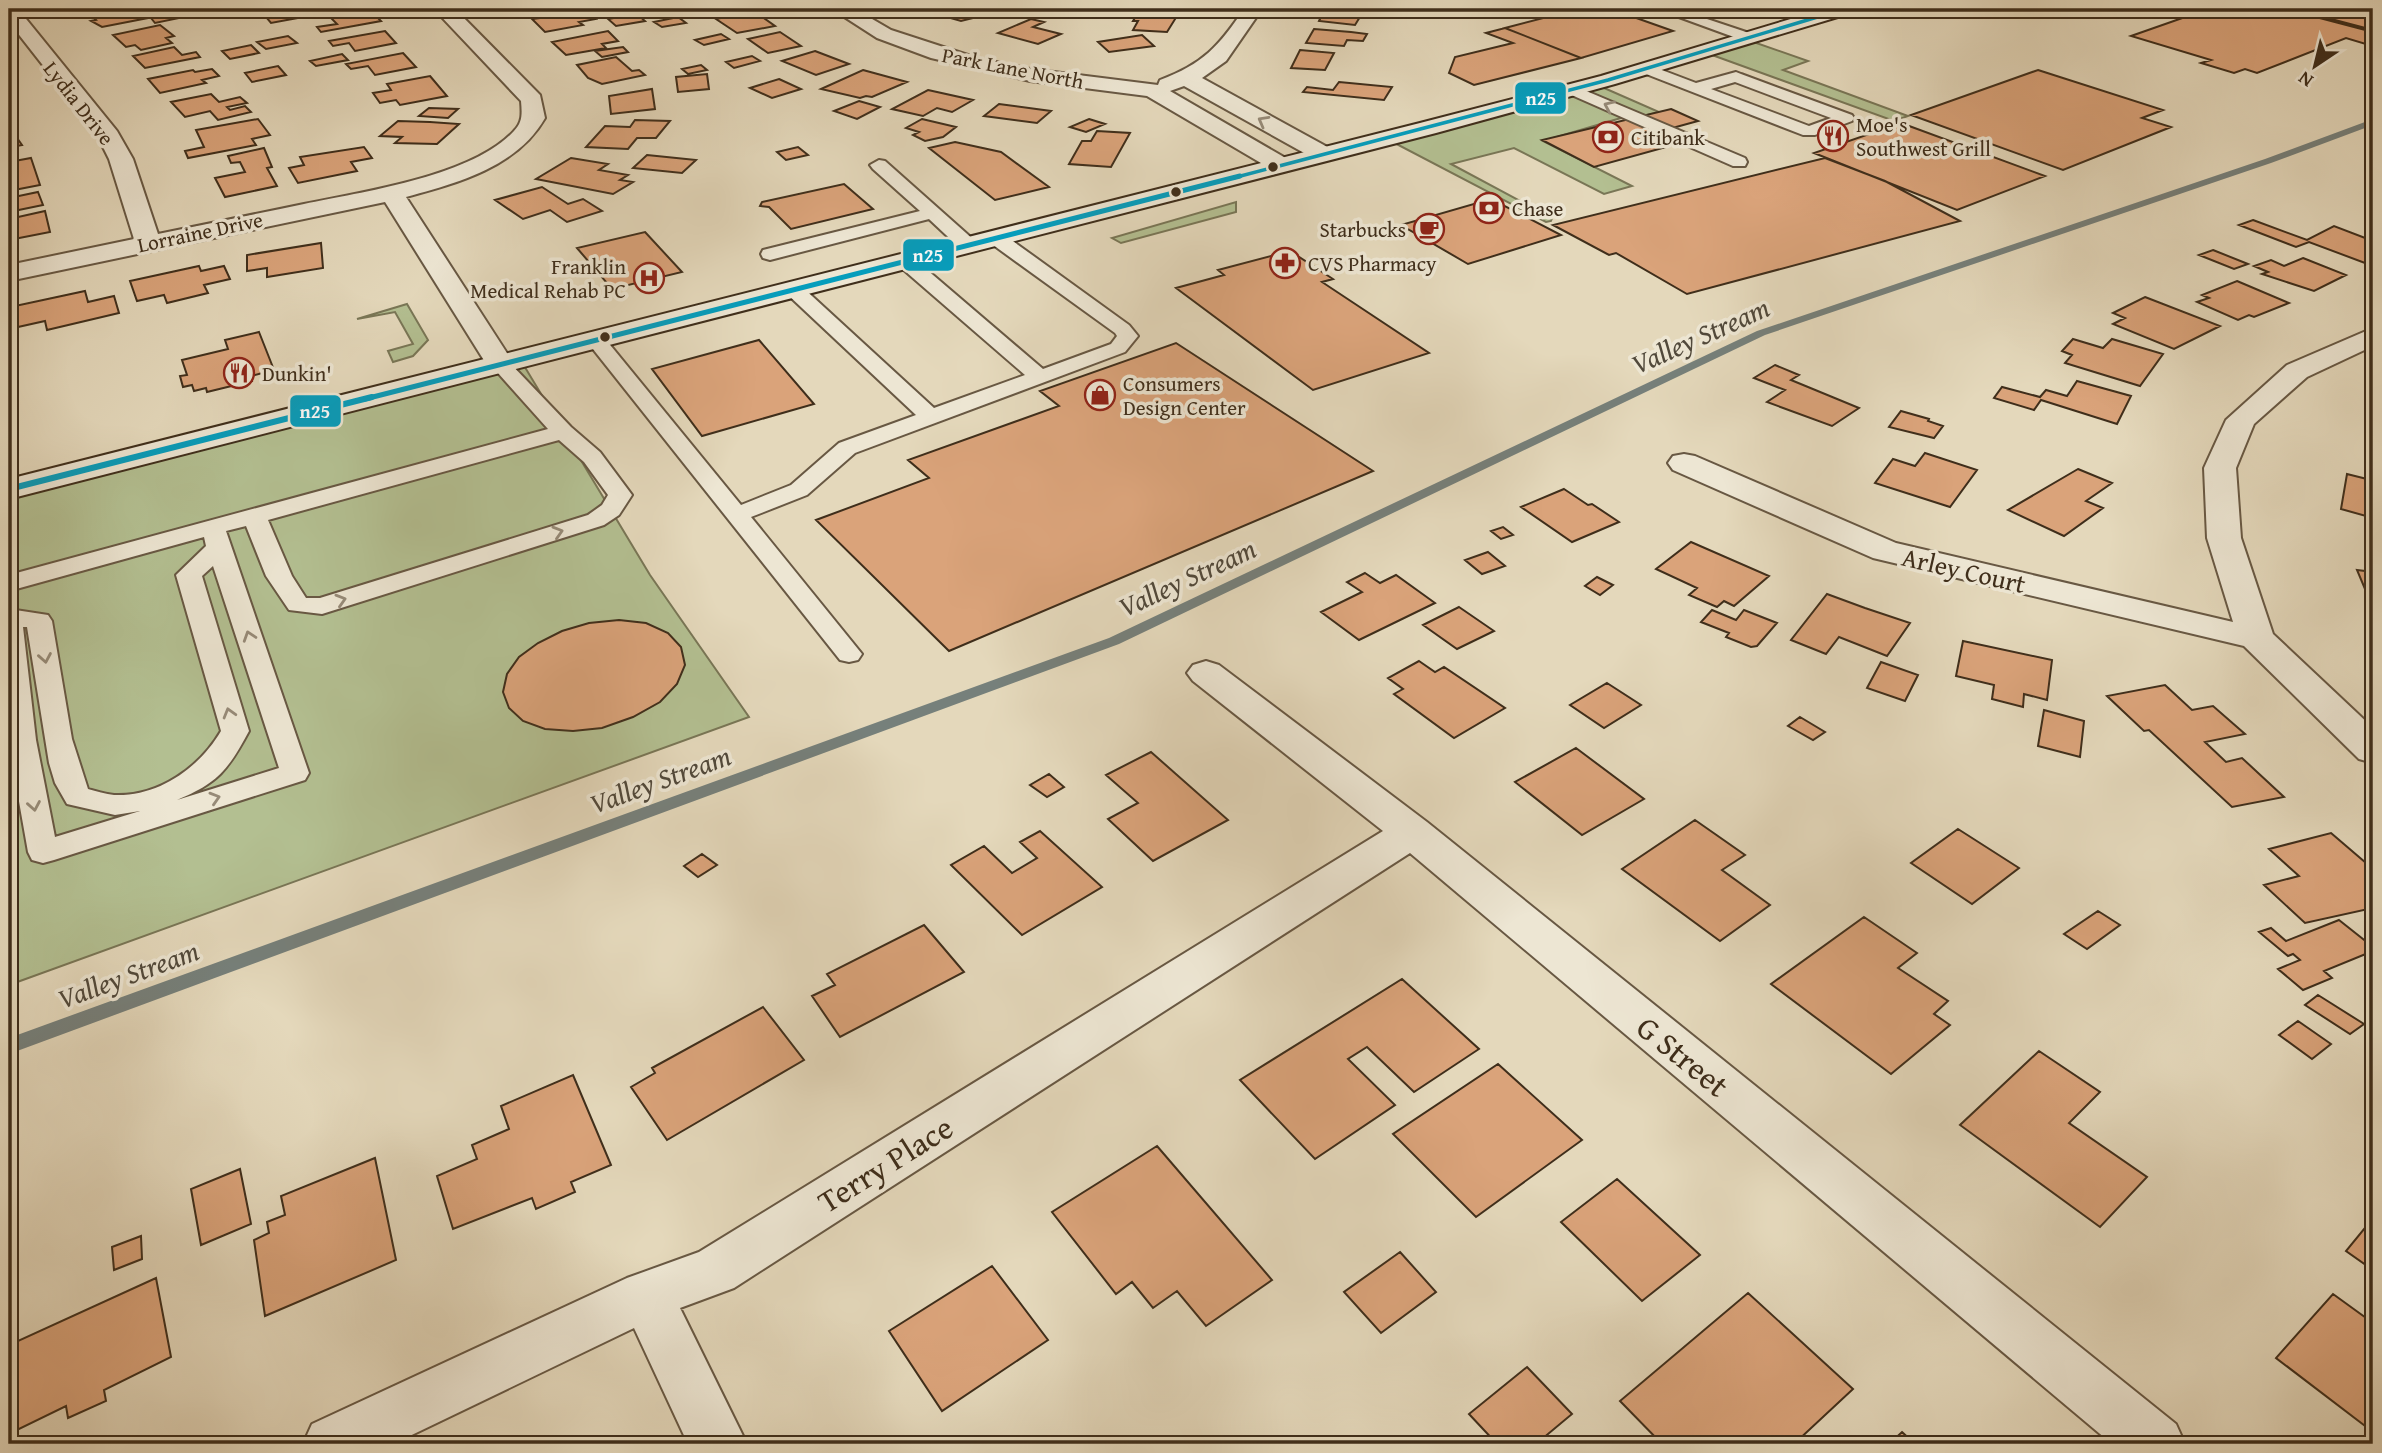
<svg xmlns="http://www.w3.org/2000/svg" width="2382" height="1453" font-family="'Gentium Book Plus',serif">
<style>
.green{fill:#b3bf91;stroke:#797656;stroke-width:2}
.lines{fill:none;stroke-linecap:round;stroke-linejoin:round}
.stream{fill:#76807b;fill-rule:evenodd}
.building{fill:#daa37a;stroke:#3f2e1b;stroke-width:2}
.lane-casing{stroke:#685843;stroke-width:4}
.street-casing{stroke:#685843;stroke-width:4}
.secondary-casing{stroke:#3f2e1b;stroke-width:4}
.lane{fill:#ede6d3;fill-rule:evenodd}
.street{fill:#ede6d3;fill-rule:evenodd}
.secondary{fill:#ede6d3;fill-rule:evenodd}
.bus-1-far2-casing{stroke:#ede6d3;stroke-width:6}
.bus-1-far1-casing{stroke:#ede6d3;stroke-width:9}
.bus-1-casing{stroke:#ede6d3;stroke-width:10}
.bus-1-far2{stroke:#069dbc;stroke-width:3.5}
.bus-1-far1{stroke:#069dbc;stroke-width:5}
.bus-1{stroke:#069dbc;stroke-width:6}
.oneway{stroke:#968a77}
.bus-dot{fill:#3f2e1b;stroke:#ede6d3;stroke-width:2.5}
.labels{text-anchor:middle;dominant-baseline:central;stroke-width:7;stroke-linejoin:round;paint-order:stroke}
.far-street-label{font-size:21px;fill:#3f2e1b;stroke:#ede6d3}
.far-poi-label{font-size:21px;fill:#3f2e1b;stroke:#ede6d3;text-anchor:start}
.street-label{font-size:26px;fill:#3f2e1b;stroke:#ede6d3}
.water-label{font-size:28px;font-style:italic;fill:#51493b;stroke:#ede6d3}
.near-street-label{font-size:32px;fill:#3f2e1b;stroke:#ede6d3}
.line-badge{stroke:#ede6d3;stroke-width:2.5}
.badge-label{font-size:19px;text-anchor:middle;font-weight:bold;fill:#fff}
</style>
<rect width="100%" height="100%" fill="#e4d8bb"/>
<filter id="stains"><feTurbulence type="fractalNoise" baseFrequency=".00286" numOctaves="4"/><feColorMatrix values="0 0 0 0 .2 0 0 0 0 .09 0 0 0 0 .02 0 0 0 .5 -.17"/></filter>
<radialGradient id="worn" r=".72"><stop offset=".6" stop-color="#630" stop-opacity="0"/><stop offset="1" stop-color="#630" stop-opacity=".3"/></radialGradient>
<!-- green -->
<path class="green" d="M1742,38L1808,61L1783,70L1908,116L1894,121L1701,51Z
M1595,84L1659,112L1644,116L1580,88Z
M1572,90L1631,115L1543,141L1632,186L1604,194L1514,148L1451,164L1552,218L1551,221L1546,222L1385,138Z
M1236,202V212L1121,243L1112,238Z
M407,304L428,340L413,356L393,362L388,351L413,344L395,312L357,319Z
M520,359L650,575L749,717L9,985V489Z"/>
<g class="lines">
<!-- stream -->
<path class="stream" d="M2373,119V125L2271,163L1765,335L1119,644L9,1054V1038L1109,638L1757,331L2265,159Z"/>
</g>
<!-- building -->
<path class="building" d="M125,9H134L138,12L147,10L153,17L102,27L91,21L96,20L91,15Z
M369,9L381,21L321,32L317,27L337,24L329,16Z
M934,9H975L989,14L961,21L940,15L946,14Z
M1095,9H1124L1112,16L1090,14Z
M1325,9H1330L1363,12L1355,25L1319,21Z
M1376,9H1385L1403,10L1399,16L1373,14Z
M1578,9H1611L1673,31L1581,58L1505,28Z
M2208,9H2285L2373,32V43L2369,45L2346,38L2257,73L2245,69L2234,73L2201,63L2211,60L2131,36Z
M2293,9H2373V30Z
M754,11L775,26L737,33L716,19Z
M299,12L303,17L271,23L266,17Z
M588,12L596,19L579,22L583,25L545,32L532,19Z
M179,13L184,17L155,23L151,18Z
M637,14L645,21L616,26L608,19Z
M1145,14L1177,16L1167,32L1133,30L1138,21H1133L1136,16L1143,17Z
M678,17L686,23L662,27L654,22Z
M1031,19L1044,22L1033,27L1061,34L1038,44L998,33Z
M160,25L174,36L166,38L172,43L141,50L135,45L126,47L113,35Z
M1505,28L1581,58L1474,85L1449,73L1455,57L1513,43L1486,33Z
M1314,29L1351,32L1367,34L1363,41L1347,40L1344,46L1306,43Z
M385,31L396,43L355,51L349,43L333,46L329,41Z
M608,31L618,41L602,44L606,48L566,55L552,42Z
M780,32L801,46L768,53L748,39Z
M721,34L729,39L704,45L695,40Z
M1142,35L1154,46L1109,52L1098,42Z
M288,36L297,43L266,49L257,42Z
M251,45L259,53L230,59L222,51Z
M174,47L182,55L196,52L200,57L145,68L133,56Z
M623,47L628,52L602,57L595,51Z
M1300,50L1334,53L1325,70L1291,68Z
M815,51L849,64L816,75L782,61Z
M403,53L416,67L375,75L368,66L351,69L346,64Z
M342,54L348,60L316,66L310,61Z
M752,56L760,61L734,68L726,62Z
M616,57L632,71L639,70L645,75L602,84L588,78L577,65Z
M701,65L707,70L688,74L682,69Z
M278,66L286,75L252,82L245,73Z
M212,69L219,76L202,80L206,83L160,93L148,79L193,70L195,72Z
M863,70L907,82L872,97L866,96L860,98L821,89Z
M2038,70L2163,110L2142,118L2171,127L2063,170L1911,115Z
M707,74L709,89L678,92L676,77Z
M430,76L447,96L400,105L396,100L380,103L373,93L391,90L387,84Z
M779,79L801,89L772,98L750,88Z
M1339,82L1392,87L1384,100L1303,92L1307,87L1333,90Z
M652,89L655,109L611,114L609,96Z
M928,90L973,100L952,112L937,108L923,116L892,109Z
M211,94L219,102L240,97L247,103L227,107L230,110L245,106L251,112L218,120L210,111L185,117L171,102Z
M859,101L880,107L857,119L834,111Z
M999,104L1051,111L1037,123L984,116Z
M429,108L458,109L448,118L419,116Z
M1671,109L1698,121L1654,133L1677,144L1594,167L1542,140Z
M258,119L270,135L252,139L256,145L188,158L185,151L204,147L196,130Z
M922,119L956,127L943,137L925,141L913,135L919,132L906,128Z
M1089,119L1105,124L1086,132L1070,127Z
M635,120L670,121L656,138H637L628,149L586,147L605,126L630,127Z
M398,121L430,122L459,124L437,144L395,143L402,137L380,136Z
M1901,123L2045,176L1957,210L1814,153Z
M10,128L22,145L11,147L15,153L9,154Z
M1097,131L1130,133L1111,167L1069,164L1082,141H1091Z
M955,142L1001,152L1049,187L995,200L929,148Z
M364,147L372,158L351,162L357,171L298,183L289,168L304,165L300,157Z
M798,147L808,155L786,160L777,152Z
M264,148L272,167L267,168L277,186L225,197L215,178L245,172L240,162L231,163L228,156Z
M647,155L696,160L682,173L633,168Z
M31,158L40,185L9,191V162Z
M571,158L608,164L599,170L628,175L620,180L633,182L613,194L536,179Z
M1825,158L1885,181L1960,221L1687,294L1616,253L1609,255L1553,225Z
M844,184L873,209L791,229L769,207L760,206L762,202Z
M542,187L568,204L583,199L602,211L567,222L550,210L523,219L495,200Z
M38,192L43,205L9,212V198Z
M1491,199L1561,235L1468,264L1401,225Z
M45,211L50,232L9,240V219Z
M2253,220L2307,240L2334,226L2373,241V266L2309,242L2296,247L2239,225Z
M645,232L682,272L612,289L577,248Z
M321,243L323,268L267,277V268L247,271V255Z
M2213,250L2248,264L2234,269L2199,255Z
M1290,251L1333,279L1322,282L1429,353L1313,390L1176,288L1224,275L1218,270Z
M2303,258L2346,275L2314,291L2262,274L2268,272L2254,266L2271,260L2284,266Z
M199,266L201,271L224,266L230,279L204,285L208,293L167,303L164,295L137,301L130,281Z
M2237,281L2289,303L2254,317L2249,315L2238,320L2197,302L2209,298L2202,295Z
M85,291L88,302L114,296L119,313L47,330L45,321L18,327L15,306Z
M2145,297L2220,326L2174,349L2113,324L2125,318L2113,313Z
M259,332L274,370L251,376L252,381L207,392L206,388L194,391L192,385L183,387L180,376L187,375L182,360L228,349L225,340Z
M2073,339L2103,348L2112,339L2163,354L2140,386L2065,363L2072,355L2062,351Z
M759,340L814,404L702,436L652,369Z
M1176,343L1373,471L949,651L816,520L929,478L908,460L1059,406L1040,391Z
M1775,365L1799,375L1791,380L1859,408L1832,426L1767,402L1785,390L1754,378Z
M2077,381L2131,396L2117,424L2041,400L2034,410L1994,398L2002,387L2040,397L2046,390L2067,396Z
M1901,411L1929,419L1928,421L1943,426L1934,438L1889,427Z
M1925,453L1977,470L1950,507L1875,483L1893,459L1915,466Z
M2078,469L2112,483L2086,501L2103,508L2064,536L2008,510Z
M2373,472V518L2341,509L2347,474L2371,480Z
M1564,489L1588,505L1592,504L1619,522L1572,542L1521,507Z
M1503,527L1513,535L1501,539L1491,531Z
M1691,542L1769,576L1734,606L1724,601L1717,607L1689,595L1697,588L1656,569Z
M1488,552L1505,566L1482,574L1465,560Z
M2357,570L2373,572V608Z
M1365,573L1380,583L1396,575L1435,603L1359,640L1321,612L1362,592L1347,582Z
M1597,577L1613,585L1600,595L1585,586Z
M1827,594L1865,608L1910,623L1887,656L1839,637L1826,654L1791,640Z
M1459,607L1494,631L1457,649L1423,625Z
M1712,610L1736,620L1744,610L1777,623L1757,646L1751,647L1726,637L1729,633L1701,622Z
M619,620L646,623L668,633L681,647L685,665L677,684L660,702L633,717L602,728L573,731L545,729L523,721L509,708L503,692L507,674L519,657L538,643L562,631L589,623Z
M1963,641L2052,660L2047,700L2024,694L2023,707L1992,699L1994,685L1956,676Z
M1419,661L1435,672L1444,667L1505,708L1454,738L1394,694L1403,689L1388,678Z
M1881,662L1918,675L1905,701L1867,688Z
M1607,683L1641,705L1604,728L1570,705Z
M2165,685L2192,710L2213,706L2245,734L2205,742L2226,762L2242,758L2284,797L2232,807L2149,730L2144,731L2107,696Z
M2044,710L2084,721L2080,757L2038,746Z
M1800,717L1825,732L1813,740L1788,726Z
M1576,748L1644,799L1582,835L1515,782Z
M1151,752L1228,820L1153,861L1108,819L1138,803L1106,775Z
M1049,774L1064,787L1047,797L1030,785Z
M1695,820L1745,855L1722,870L1770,905L1720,941L1622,869Z
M1958,829L2019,868L1972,904L1911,863Z
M1040,831L1102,887L1022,935L951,865L984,846L1012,873L1037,858L1020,842Z
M2331,833L2373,869V908L2305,923L2264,885L2299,876L2269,849Z
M702,854L717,865L698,877L684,866Z
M2098,911L2120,925L2087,949L2064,934Z
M1864,917L1917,953L1898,968L1948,1001L1934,1014L1950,1025L1891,1074L1771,984Z
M2339,920L2373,947V951L2324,971L2332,978L2303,990L2278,969L2300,960L2293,954L2288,956L2259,932L2271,928L2286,941Z
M924,925L964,972L840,1037L812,996L835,985L827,974Z
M1402,979L1479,1049L1414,1092L1367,1047L1348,1059L1395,1105L1315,1159L1240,1080Z
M2318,995L2364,1024L2350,1034L2305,1005Z
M763,1007L804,1060L667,1140L631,1087L655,1073L652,1068Z
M2298,1021L2331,1044L2312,1059L2279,1035Z
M2039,1051L2100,1092L2069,1123L2147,1177L2100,1227L1960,1125Z
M1498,1064L1582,1140L1476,1217L1393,1134Z
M573,1075L611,1165L571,1182L575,1192L536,1209L532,1198L453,1229L437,1176L477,1159L472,1145L509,1129L501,1106Z
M1157,1146L1272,1280L1206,1326L1177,1291L1153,1308L1132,1282L1116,1294L1052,1212Z
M375,1158L396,1260L265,1316L254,1240L269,1233L267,1222L285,1215L281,1196Z
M240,1169L251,1224L201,1245L191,1189Z
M1617,1179L1700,1255L1642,1301L1561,1222Z
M2373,1218V1270L2346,1251Z
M141,1236L142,1259L114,1270L112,1247Z
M1400,1252L1436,1292L1381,1333L1344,1292Z
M992,1266L1048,1340L942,1411L889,1331Z
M156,1278L171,1357L104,1390L106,1401L68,1418L66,1406L17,1430L9,1345Z
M1748,1293L1853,1389L1794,1444H1729L1722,1437L1715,1444H1662L1620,1401Z
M2333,1294L2373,1323V1432L2276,1358Z
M1527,1367L1572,1414L1536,1444H1497L1469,1414Z
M1902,1432L1915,1444H1889Z"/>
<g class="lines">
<!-- lane casing -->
<g class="lane-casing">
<path id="lane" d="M1657,9H1677L1752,34L1754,37L1752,40H1742Z
M1646,64L1696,83L1736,72L1741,74L1852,115L1854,118L1852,121L1815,135H1803L1641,72L1638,69L1641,66ZM1735,82L1831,118L1809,126L1711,89Z
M1572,85L1745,158L1747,162L1745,166H1733L1567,93L1564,90L1567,87Z
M879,160L885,161L975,241L977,245L975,249H961L929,219L770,260L763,258L761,254L763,250L920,211L873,169L870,165Z
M996,232L1003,234L1129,325L1138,336L1125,352L855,453L807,495L751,517L862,654L858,660L849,662L840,660L585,339L588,335H602L741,505L791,485L839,443L916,415L786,293L783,289L786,285H800L934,408L1025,375L898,265L896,261L898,257H912L1043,369L1111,344L1117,336L1115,333L989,242L987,238Z
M500,358L507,360L571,427L600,452L632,495L619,515L604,525L322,614L289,610L266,576L246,526L226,531L309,773L305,780L54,860L43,863L32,860L28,852L9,745V609L48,615L52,621L72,739L88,789C96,791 106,794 114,795C159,797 200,767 221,731L176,575L206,546L204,537L9,591V575L548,429L490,364L493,360ZM559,440L584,462L608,495L602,505L588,515L320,598H306L292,576L268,520ZM213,566L279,768L177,800C218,783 228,770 249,731L202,576ZM23,627H27L49,763L55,783L67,804L115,815L140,811L55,837L36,740Z"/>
</g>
<!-- street casing -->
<g class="street-casing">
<path id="street" d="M9,9H18L117,131L133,159L158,234C207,224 256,214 304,204C363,192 473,176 514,131C523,122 522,113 521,101L434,9H455L540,95L545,118C517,167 458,183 406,197L514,364L510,370L500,373L490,370L385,202L9,281V265L134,239L109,159L96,133L9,22Z
M832,9H855L891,30L977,58L1030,69L1158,85L1160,80C1203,64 1219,46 1244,9H1262L1226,61L1202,78L1331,149L1335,154L1331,159H1315L1184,86L1170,91L1289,160L1293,165L1289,170H1273L1147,96L1030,81L931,58L877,38Z
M2373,328V346L2307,377L2254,424L2236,468L2241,538L2273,634L2373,728V763L2359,759L2244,646L1873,558L1673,470L1668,463L1673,456L1684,454L1695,456L1896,543L2233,622L2207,538L2204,468L2226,420L2287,365Z
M1206,661L1219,665L1427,822L2176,1424L2185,1444H2112L1410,853L734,1288L680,1308L747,1444H688L634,1328L393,1444H303L312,1424L627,1278L699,1252L1383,831L1193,681L1187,673L1193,665Z"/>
</g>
<!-- secondary casing -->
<g class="secondary-casing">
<path id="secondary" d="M1824,9H1854L1851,13L1615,84L1436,133L9,499V479L1420,123L1601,76Z"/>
</g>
<!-- lane -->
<use href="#lane" class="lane"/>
<!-- street -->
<use href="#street" class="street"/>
<!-- secondary -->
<use href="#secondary" class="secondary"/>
<!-- bus-1-far2 casing -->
<g class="bus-1-far2-casing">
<path id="bus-1-far2" d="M1233,178L1608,80L1844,9"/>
</g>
<!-- bus-1-far1 casing -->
<g class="bus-1-far1-casing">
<path id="bus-1-far1" d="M365,399L1240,176"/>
</g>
<!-- bus-1 casing -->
<g class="bus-1-casing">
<path id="bus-1" d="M9,489L372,397"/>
</g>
<!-- bus-1-far2 -->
<use href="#bus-1-far2" class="bus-1-far2"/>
<!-- bus-1-far1 -->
<use href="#bus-1-far1" class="bus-1-far1"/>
<!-- bus-1 -->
<use href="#bus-1" class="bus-1"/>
</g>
<!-- one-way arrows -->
<defs><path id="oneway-chevron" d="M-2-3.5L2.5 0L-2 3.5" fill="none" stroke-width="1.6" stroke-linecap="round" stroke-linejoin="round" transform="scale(1.75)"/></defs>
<g class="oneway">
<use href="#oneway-chevron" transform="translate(1609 106) rotate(-156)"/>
<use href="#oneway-chevron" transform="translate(1263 121) rotate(-151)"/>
<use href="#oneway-chevron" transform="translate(558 532) rotate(-17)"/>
<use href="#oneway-chevron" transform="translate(341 600) rotate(-17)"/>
<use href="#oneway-chevron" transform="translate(249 636) rotate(-108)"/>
<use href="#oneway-chevron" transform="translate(45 658) rotate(80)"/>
<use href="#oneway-chevron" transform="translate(229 713) rotate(-106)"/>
<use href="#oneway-chevron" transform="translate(215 798) rotate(-17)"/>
<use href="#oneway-chevron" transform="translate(34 806) rotate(80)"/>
</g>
<!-- icons -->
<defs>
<g id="restaurant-ring" transform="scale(1.575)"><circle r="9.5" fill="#ede6d3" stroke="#8f2418" stroke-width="1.5"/><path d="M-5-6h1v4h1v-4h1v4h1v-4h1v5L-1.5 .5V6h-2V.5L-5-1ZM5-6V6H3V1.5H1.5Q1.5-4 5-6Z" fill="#8f2418"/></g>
<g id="bank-ring" transform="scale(1.575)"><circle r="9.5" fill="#ede6d3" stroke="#8f2418" stroke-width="1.5"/><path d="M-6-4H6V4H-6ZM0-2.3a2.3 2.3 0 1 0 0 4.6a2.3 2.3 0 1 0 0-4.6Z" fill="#8f2418"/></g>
<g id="cafe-ring" transform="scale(1.575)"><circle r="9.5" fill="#ede6d3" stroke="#8f2418" stroke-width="1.5"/><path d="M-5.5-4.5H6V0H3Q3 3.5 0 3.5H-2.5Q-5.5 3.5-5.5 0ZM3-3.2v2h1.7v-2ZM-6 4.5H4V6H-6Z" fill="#8f2418"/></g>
<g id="pharmacy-ring" transform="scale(1.575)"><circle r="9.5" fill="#ede6d3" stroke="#8f2418" stroke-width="1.5"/><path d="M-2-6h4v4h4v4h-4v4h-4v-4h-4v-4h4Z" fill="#8f2418"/></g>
<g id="hospital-ring" transform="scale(1.575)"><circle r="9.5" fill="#ede6d3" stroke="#8f2418" stroke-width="1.5"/><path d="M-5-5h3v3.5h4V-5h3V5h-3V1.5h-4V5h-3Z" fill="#8f2418"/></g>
<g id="shop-ring" transform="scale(1.575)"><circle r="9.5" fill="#ede6d3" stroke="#8f2418" stroke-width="1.5"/><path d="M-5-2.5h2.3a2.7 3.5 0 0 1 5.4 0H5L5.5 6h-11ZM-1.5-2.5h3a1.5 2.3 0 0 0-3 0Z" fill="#8f2418"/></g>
</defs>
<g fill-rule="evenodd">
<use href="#restaurant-ring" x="1833" y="136"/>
<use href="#bank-ring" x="1608" y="137"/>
<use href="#bank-ring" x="1489" y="208"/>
<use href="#cafe-ring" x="1429" y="229"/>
<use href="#pharmacy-ring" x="1285" y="263"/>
<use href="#hospital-ring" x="649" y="278"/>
<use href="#restaurant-ring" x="239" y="373"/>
<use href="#shop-ring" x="1100" y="395"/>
</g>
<!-- markers -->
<g class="bus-dot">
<circle cx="1273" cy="167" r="6"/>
<circle cx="1176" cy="192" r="6"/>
<circle cx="605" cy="337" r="6"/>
</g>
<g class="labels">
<!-- far-street labels -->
<g class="far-street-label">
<text transform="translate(1013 68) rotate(11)">Park Lane North</text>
<text transform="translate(79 103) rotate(52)">Lydia Drive</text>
<text transform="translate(200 232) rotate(-12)">Lorraine Drive</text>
</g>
<!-- far-poi labels -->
<g class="far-poi-label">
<text x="1856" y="124">Moe's<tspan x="1856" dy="24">Southwest Grill</tspan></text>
<text x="1631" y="137">Citibank</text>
<text x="1512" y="208">Chase</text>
<text x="1406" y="229" text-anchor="end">Starbucks</text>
<text x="1308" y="263">CVS Pharmacy</text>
<text x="626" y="266" text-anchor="end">Franklin<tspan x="626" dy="24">Medical Rehab PC</tspan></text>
<text x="262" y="373">Dunkin'</text>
<text x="1123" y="383">Consumers<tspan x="1123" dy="24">Design Center</tspan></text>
</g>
<!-- street labels -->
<g class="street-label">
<text transform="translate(1964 570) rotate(13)">Arley Court</text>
</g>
<!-- water labels -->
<g class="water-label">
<text transform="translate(1700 335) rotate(-24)">Valley Stream</text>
<text transform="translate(1187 577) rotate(-25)">Valley Stream</text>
<text transform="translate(660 779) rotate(-20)">Valley Stream</text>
<text transform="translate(128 974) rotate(-20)">Valley Stream</text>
</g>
<!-- near-street labels -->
<g class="near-street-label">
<text transform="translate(1683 1056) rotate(39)">G Street</text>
<text transform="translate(885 1164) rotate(-32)">Terry Place</text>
</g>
</g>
<g class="line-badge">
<rect x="1514" y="81" width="53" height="34" rx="7" fill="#069dbc"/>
<rect x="902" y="238" width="53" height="34" rx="7" fill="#069dbc"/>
<rect x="289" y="394" width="53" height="34" rx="7" fill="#069dbc"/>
</g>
<g class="badge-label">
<text x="1541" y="105">n25</text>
<text x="928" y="262">n25</text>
<text x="315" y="418">n25</text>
</g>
<!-- margin -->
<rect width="2382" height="1453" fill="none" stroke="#e4d8bb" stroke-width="35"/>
<rect x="10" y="10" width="2361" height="1432" fill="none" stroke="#3f2e1b" stroke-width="3.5"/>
<rect x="18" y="18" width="2347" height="1418" fill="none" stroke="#3f2e1b" stroke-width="2"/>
<!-- north arrow -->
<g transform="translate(2315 66) rotate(215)" stroke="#ede6d3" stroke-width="5" paint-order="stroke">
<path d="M0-5L12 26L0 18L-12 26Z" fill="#3f2e1b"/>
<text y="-10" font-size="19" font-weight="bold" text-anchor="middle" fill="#3f2e1b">N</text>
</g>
<rect width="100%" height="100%" filter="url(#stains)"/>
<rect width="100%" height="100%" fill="url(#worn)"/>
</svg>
